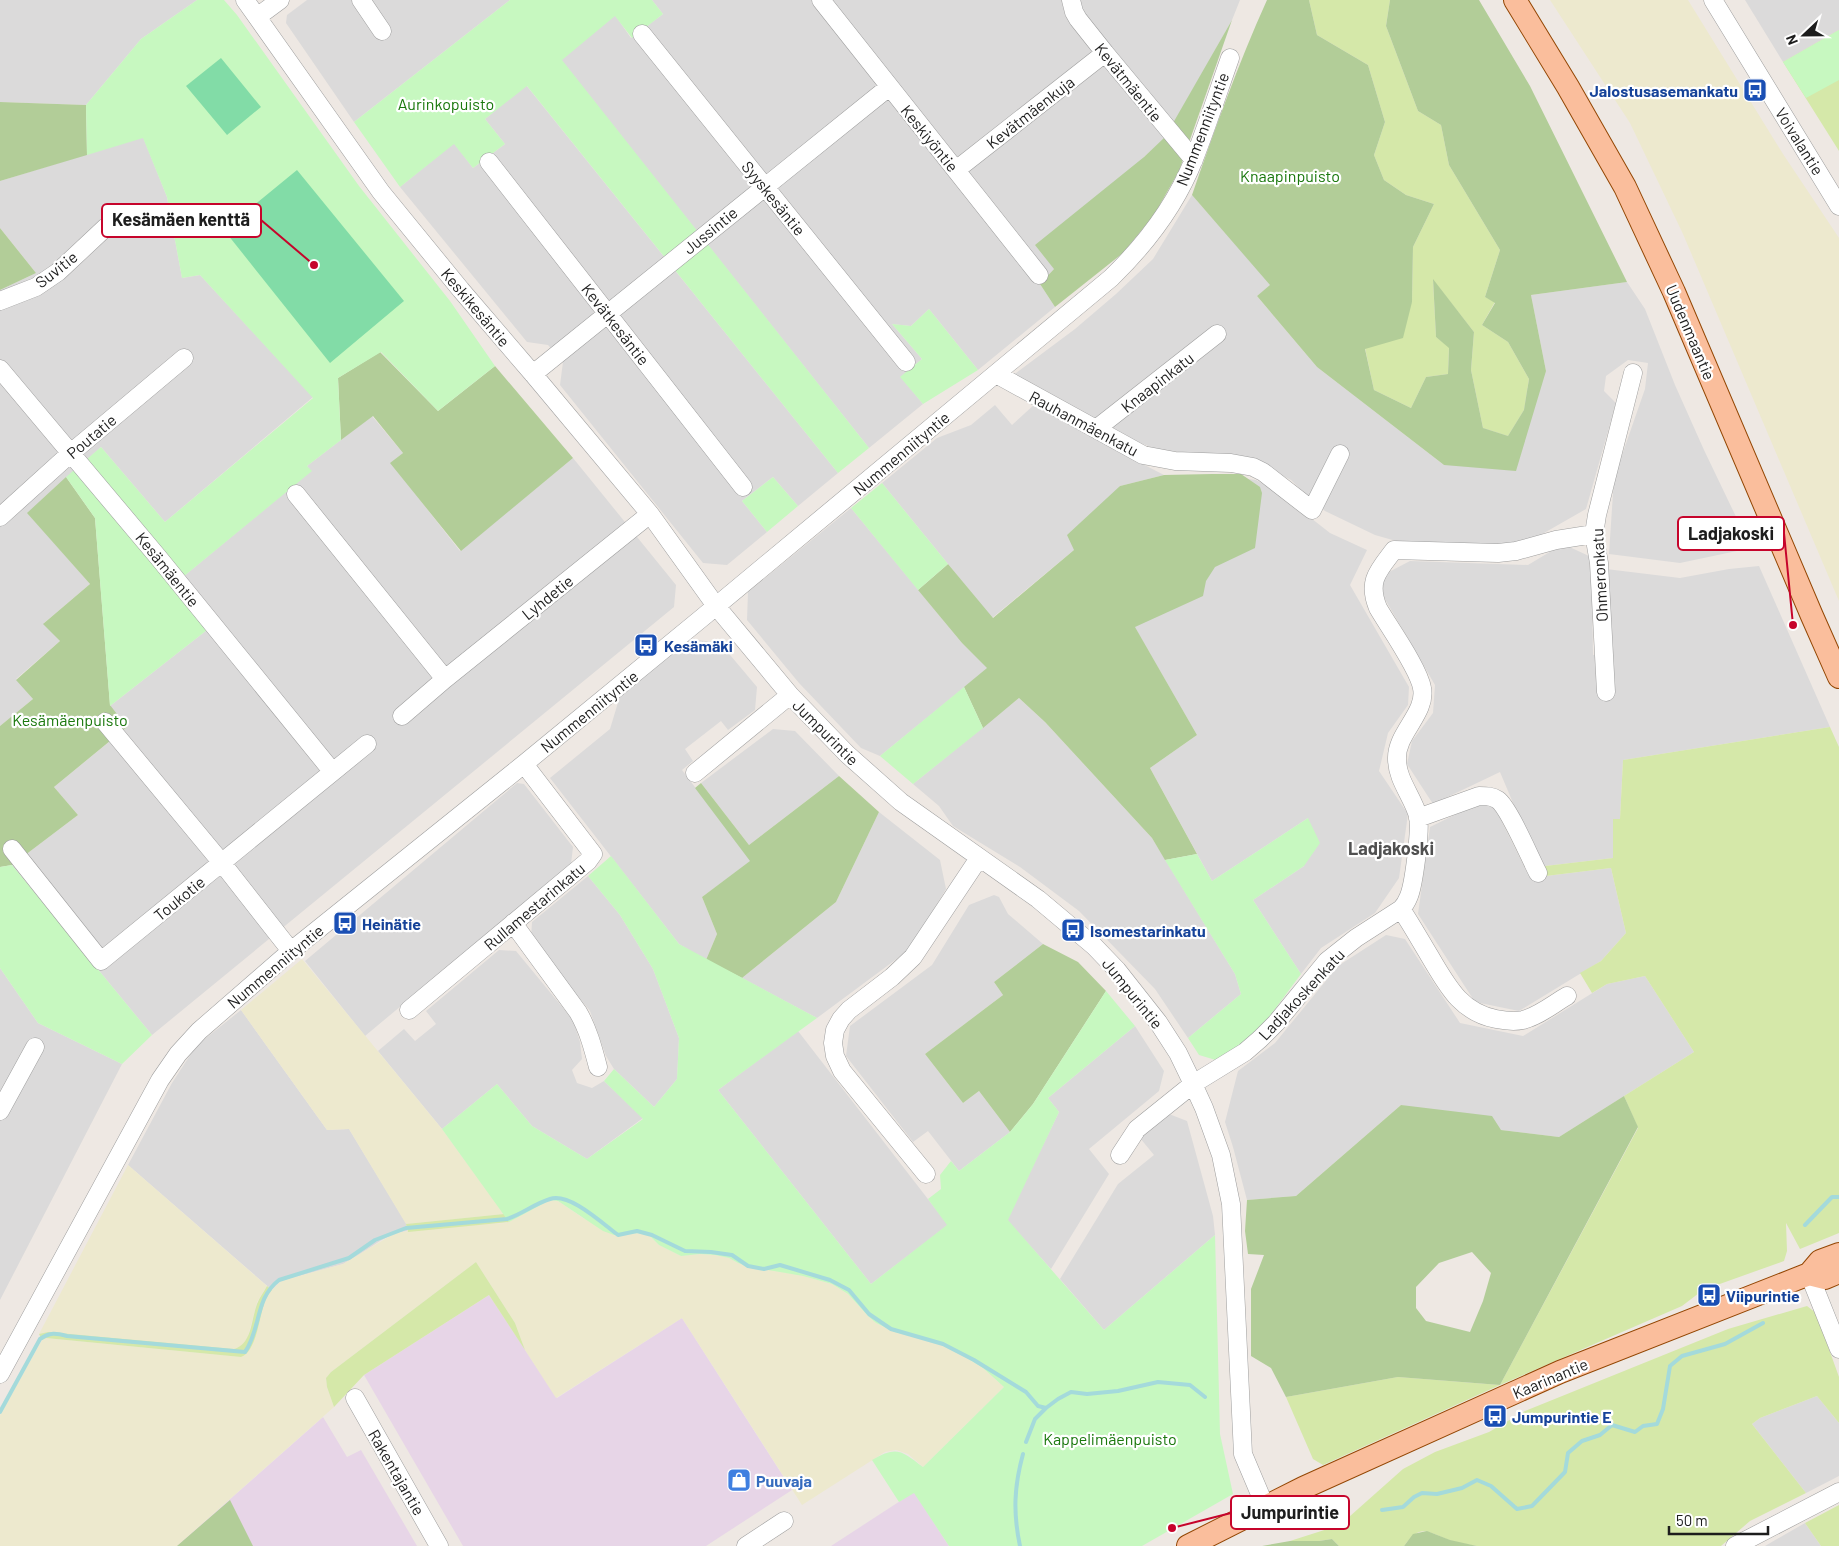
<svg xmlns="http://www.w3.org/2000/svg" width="1839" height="1546" font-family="Barlow,sans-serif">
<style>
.residential{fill:#dbdada}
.industrial{fill:#e7d5e7}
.farmland{fill:#ede9ce}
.grass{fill:#d5e8a9}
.forest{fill:#b2cd98;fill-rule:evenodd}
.park{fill:#c7f8c0}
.pitch{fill:#82dca7}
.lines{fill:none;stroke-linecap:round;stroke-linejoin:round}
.stream{stroke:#a4dadb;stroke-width:4}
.minor-casing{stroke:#9e9e9e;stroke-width:19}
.major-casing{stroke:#934603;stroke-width:24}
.minor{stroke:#fff;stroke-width:18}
.major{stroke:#fabe9c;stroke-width:22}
.labels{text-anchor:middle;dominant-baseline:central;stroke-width:4.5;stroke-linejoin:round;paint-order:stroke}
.street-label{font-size:16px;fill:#1d1d1d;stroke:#fff}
.transit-label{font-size:16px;font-weight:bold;fill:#164399;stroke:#fff;text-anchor:start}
.park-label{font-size:16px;fill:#1a780d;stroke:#fff}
.shop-label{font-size:16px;font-weight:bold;fill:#366cbe;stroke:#fff;text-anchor:start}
.neighbourhood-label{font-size:18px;font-weight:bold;fill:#505050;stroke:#fff}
.leader{fill:none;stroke:#c6042b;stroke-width:2}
.callout-dot{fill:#c6042b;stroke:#fff;stroke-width:2}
.callout{fill:#fff;stroke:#c6042b;stroke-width:2}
.callout-label{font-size:18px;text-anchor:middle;font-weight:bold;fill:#1d1d1d}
</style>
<rect width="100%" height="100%" fill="#eee8e3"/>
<!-- residential -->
<path class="residential" d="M0,0H197L141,39L86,105L0,102Z
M307,0H510L354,122L286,23L287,15Z
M652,0H1240L1232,20L1166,137L1144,157L1054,269L1040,284L1055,307L978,370L929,309L911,326L892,324L922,359L901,377L923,404L869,448L561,60L615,15L631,38L663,14Z
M1745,0H1839V30L1783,62Z
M526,85L838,473L798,506L773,477L742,501L767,532L727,565L703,563L560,385L563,362L548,345L527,342L400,187L454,143L473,168L505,144L485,119Z
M143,137L167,197L182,278L200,275L313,397L165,522L101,447L28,513L90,584L44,623L60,641L16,679L33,699L0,726V290L36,273L0,228V181Z
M1192,195L1271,285L1257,296L1317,367L1444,465L1546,371L1531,295L1627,282L1645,309L1675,385L1704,450L1751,548L1680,563L1609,554L1614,478L1645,389L1648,363L1628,360L1606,376L1604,391L1616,403L1586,509L1530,541L1486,545L1396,541L1375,535L1325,511L1307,496L1291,480L1257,463L1156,449L1127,438L1109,428L1226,336L1220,325L1095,422L1012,376L1075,329L1116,294L1153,259Z
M1035,404L1133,459L1164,475L1120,486L1074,550L992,618L882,483L937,438L971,425L995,405L1012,425Z
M372,416L403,453L391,463L460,551L573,458L676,585L674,607L152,1035L12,865L78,815L54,787L126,728L110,706L207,630L172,586L311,471L307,466Z
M1212,474L1256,480L1279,493L1330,533L1367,550L1350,585L1409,687L1408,705L1388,733L1379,771L1408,814L1399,878L1375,913L1321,948L1301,974L1253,900L1304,866L1308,818L1212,881L1150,768L1197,735L1115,593Z
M851,508L962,643L988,668L880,756L861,748L799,683L747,620L748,592Z
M1563,544L1589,556L1592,594L1593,655L1612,652L1606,569L1680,578L1729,569L1759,566L1830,727L1623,760L1620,819H1613V858L1545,866L1524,829L1500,772L1433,804L1407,764L1412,741L1433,713L1435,685L1379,589L1387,573L1410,561L1528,565Z
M690,639L720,643L757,687L755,710L728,730L721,721L685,749L693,761L682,770L751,861L702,897L717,934L706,960L679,944L550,778L610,729L620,696Z
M1019,698L1045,722L1152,838L1235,974L1241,994L1188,1038L1155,989L1079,911L1020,867L953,826L939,806L913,784Z
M773,729L795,731L839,776L749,845L701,783Z
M517,783L524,784L573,847L571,864L365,1036L305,961Z
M1479,803L1495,808L1528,874L1546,876L1611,868L1626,933L1601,961L1519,1011L1475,1002L1418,914L1430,827Z
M879,812L940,860L946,889L910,949L817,1018L742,978L836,902Z
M588,876L620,915L653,969L679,1038L677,1079L654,1107L614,1069L606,1056L590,1011L531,939L532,922Z
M994,895L999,897L1008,914L1043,944L994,982L1003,995L925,1054L963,1103L979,1091L1010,1132L959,1171L928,1131L913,1142L846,1056L850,1026L932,965L969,905Z
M1386,935L1405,939L1460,1023L1523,1036L1607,984L1645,976L1694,1052L1559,1137L1501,1130L1401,1105L1296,1196L1247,1200L1233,1147L1225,1122L1238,1071L1275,1043L1338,966Z
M499,950L516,951L573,1020L580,1042L582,1059L572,1070L577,1083L592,1088L604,1081L643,1118L587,1159L532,1126L497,1084L442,1129L378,1051L404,1029L415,1041L436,1024L426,1011Z
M0,968L38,1023L122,1064L0,1300Z
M241,1010L327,1130L349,1129L406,1223L407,1231L395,1233L380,1241L357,1256L343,1264L281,1281L272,1290L128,1165L172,1083L196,1046Z
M1135,1026L1164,1071L1159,1091L1089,1149L1109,1174L1051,1269L1007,1220L1059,1112L1048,1098Z
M798,1031L948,1225L871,1284L718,1090Z
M1169,1114L1187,1121L1213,1216L1215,1235L1104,1330L1060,1279L1118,1184L1154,1155L1140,1138Z
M1817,1396L1839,1423V1476L1806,1493L1752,1424L1760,1418Z
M1805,1523L1821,1546H1765Z"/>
<!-- industrial -->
<path class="industrial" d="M489,1295L557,1398L682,1318L792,1490L706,1546H463L364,1375Z
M323,1417L347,1457L361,1450L417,1546H177Z
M914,1492L949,1546H831Z"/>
<!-- farmland -->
<path class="farmland" d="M1550,0H1688L1783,154L1839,238V601L1683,234L1630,123Z
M302,959L442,1129L504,1214L406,1224L349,1129L327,1130L241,1010Z
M128,1165L267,1286L257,1302L247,1340L240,1347L234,1349L48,1332L39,1334Z
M550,1200L558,1201L583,1218L623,1235L639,1233L649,1235L659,1245L681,1256L700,1254L715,1255L729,1258L738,1263L803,1276L832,1284L848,1294L869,1317L876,1323L895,1332L940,1344L967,1358L983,1368L1004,1387L923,1467L908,1454L896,1450L885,1452L802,1505L682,1318L556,1398L525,1350L515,1323L476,1262L331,1372L326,1378L327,1387L334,1407L177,1546H0V1415L42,1340L46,1338L241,1357L250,1349L258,1327L264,1302L272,1290L281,1281L343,1264L395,1233L437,1227L506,1223Z"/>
<!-- grass -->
<path class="grass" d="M1309,0H1390L1386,26L1418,111L1441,125L1449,165L1500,250L1485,297L1495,302L1482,325L1508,342L1529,379L1524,410L1508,436L1483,428L1471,370L1474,332L1433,280L1436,337L1449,347L1448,374L1426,377L1411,408L1374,390L1365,348L1412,302L1413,247L1434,204L1406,195L1384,180L1374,155L1385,122L1368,65L1317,35Z
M1839,30V151L1783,62Z
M1830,727L1839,747V1233L1800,1249L1786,1223L1787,1251L1784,1261L1703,1290L1682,1306L1500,1385L1323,1465L1313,1459L1286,1397L1398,1377L1500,1385L1638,1128L1624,1096L1694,1052L1645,976L1607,984L1592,993L1580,973L1601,961L1626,933L1611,868L1546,876L1545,866L1613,858V819H1620L1623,760Z
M504,1214L509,1222L408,1232L406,1224Z
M476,1262L515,1323L525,1350L489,1295L364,1375L334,1407L327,1387L326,1378L331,1372Z
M267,1286L272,1290C269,1294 265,1299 264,1304C259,1319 256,1352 241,1357L46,1338L42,1340L39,1334L48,1332L234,1349C252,1344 251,1320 257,1304C259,1298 264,1292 267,1286Z
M1807,1306L1816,1313L1839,1377V1423L1817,1396L1760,1418L1752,1424L1806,1493L1750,1521L1721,1546H1477C1468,1544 1458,1543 1449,1540C1427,1532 1421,1523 1404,1546H1339L1332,1539L1319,1541H1290L1340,1525L1403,1469L1435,1452L1489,1432L1525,1411L1728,1329Z
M1839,1505V1546H1821L1805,1523Z"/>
<!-- forest -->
<path class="forest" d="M1267,0H1309L1317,35L1368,65L1385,122L1374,155L1384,180L1406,195L1434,204L1413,247L1412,302L1403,338L1365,349L1374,390L1411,408L1426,377L1448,374L1449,348L1436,337L1433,279L1474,332L1471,370L1483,428L1508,436L1524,410L1529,379L1508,342L1482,325L1495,303L1485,297L1500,250L1449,165L1441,125L1418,111L1386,26L1390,0H1479L1530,86L1627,282L1531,295L1546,371L1516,471L1444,465L1317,367L1257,296L1270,285L1192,195C1215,129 1238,64 1267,0Z
M1232,20L1179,171L1154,215L1123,253L1055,307L1040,284L1054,269L1035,245L1144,157L1165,137Z
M0,102L86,105L87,155L0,181Z
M0,228L36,273L0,290Z
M380,352L438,411L495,366L573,458L461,551L390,463L403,453L373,416L341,440L338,378Z
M1212,474H1241L1260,487L1262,493L1255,548L1215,567L1206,581L1203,596L1135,627L1197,735L1150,768L1197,854L1165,860L1152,838L1045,722L1019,698L983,728L964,687L987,668L962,643L918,590L948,564L993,618L1074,550L1067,535L1120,486L1164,475Z
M66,477L95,518L110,705L127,727L54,787L78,815L12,865L0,867V726L33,699L16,680L60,641L43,624L90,584L27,513Z
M839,776L879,812L836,902L742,978L706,960L717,934L702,897L750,861L695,788L701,783L749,845Z
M1043,944L1078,962L1106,991L1033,1104L1010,1132L979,1091L963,1103L925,1054L1003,995L994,982Z
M1624,1096L1638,1127L1500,1385L1398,1377L1286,1397L1271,1368L1251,1356V1289L1264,1255L1248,1254L1245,1231L1247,1200L1296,1196L1401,1105L1492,1116L1501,1130L1559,1137ZM1472,1252L1491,1273L1483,1301L1470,1332L1426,1321L1416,1308V1287L1439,1263Z
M230,1500L253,1546H177Z
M1427,1531L1450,1540L1477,1546H1404L1413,1534Z
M1332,1539L1339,1546H1262L1290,1541H1319Z"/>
<!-- park -->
<path class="park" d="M197,0H224L237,15L359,186L450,301L495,366L438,411L381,352L338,378L341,440L307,466L312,471L172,586L207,630L110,706L95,518L66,477L101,447L165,522L313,398L200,275L182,278L167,197L143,138L87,155L86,105L141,39Z
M510,0H652L663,14L632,38L615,16L562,60L869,448L838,473L527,86L485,119L505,144L473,168L454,144L400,187L354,122Z
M1839,30V80L1806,98L1783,62Z
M929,309L978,370L923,404L900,377L922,359L892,324L911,326Z
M773,477L798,506L767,532L742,501Z
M882,483L948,564L918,590L851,508Z
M964,687L983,728L913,784L880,756Z
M1308,818L1320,843L1304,866L1253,900L1301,974L1255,1036L1219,1061L1199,1055L1188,1038L1241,994L1235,974L1165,860L1197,854L1212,881Z
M611,856L679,944L817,1018L718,1090L871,1284L947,1225L928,1199L941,1189L940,1175L951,1161L959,1171L1010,1132L1033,1104L1106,991L1135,1026L1048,1098L1059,1112L1008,1220L1104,1330L1215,1235L1220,1434L1233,1494L1142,1546H949L914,1493L899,1502L872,1460C897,1445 902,1451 923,1467L1004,1387L983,1368L967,1358L940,1344L895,1332L876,1323L869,1317L848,1294L832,1284L803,1276L751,1267L738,1263L729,1258L715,1255L700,1254L681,1256L659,1245L649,1235L639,1233L614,1235L603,1231L558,1201L550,1200L509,1222L442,1129L497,1084L532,1126L587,1159L643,1119L604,1081L614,1069L654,1107L677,1079L679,1038L653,969L620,915L588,876Z
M12,865L152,1035L122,1064L38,1023L0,968V867Z"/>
<!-- pitch -->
<path class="pitch" d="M221,58L261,107L227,135L186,86Z
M297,170L404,301L330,363L224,230Z"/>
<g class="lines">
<!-- stream -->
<path class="stream" d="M1805,1225L1832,1197H1839
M0,1412L40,1339C50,1332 56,1333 67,1336L245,1352C261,1329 255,1298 279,1280L349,1258L375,1240L406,1228L507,1219C522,1214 534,1204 550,1199C569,1192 602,1223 618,1235L637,1231L652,1235L685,1251L711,1252L732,1255L748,1266L764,1269L780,1265L830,1280L849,1290L869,1314L891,1329L943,1344L974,1360L1026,1392L1038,1406L1046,1408L1058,1399L1071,1392L1087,1394L1118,1391L1158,1382L1190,1385L1205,1397
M1026,1442L1035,1419L1046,1408
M1382,1510L1403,1507L1414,1497L1422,1493L1437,1494L1462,1488L1477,1480L1491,1486L1517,1509L1532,1506L1565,1472L1568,1453L1582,1441L1600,1435L1612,1425L1635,1432L1643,1426L1657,1424L1663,1409L1670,1366L1682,1356L1725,1344L1763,1323
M1020,1546C1013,1513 1014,1487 1023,1454"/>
<!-- minor casing -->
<g class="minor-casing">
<path id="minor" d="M245,0L381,192L461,290L533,374L650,514L716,606L790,695L847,754L901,802L1038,899L1094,946L1117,970L1158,1022L1178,1053L1193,1084L1204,1108L1221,1155L1231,1204L1243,1454L1265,1506
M361,0L382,31
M821,0L1039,275
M1071,0L1074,12L1078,19L1105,53L1194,160
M1713,0L1839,206
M257,17L280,0
M642,34L906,362
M489,162L743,487
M956,170L1105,53
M0,301L36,287L58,272L106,227
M0,369L158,557L332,771
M533,374L889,87
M996,374L1143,455L1175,461L1231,463L1253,467L1263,472L1312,510L1340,454
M1096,429L1217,334
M296,494L445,679
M0,517L72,452L184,358
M1606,692L1599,563L1594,534L1597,515L1633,373
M402,716L445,679L650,514
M105,722L222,863L291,951
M695,773L790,695
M1418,818L1479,796C1487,796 1492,796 1498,800C1509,808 1530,858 1538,873
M12,849L101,961L367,744
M1401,909C1411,924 1420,940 1429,955C1447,985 1460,1012 1496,1019C1506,1021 1514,1022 1523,1020C1539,1016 1553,1004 1567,996
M513,923L578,1012C588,1029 593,1048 598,1067
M409,1010L588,861L593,854L524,764
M0,1111L35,1047
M1120,1155L1137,1129L1193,1084L1245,1052L1260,1039L1276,1023L1327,961L1356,938L1401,909C1405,905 1407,901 1409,896C1414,883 1421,829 1418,816C1413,797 1397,780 1397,759C1396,733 1427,713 1422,688C1419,669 1389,627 1378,608C1367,581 1378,571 1394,550L1498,553L1516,551L1556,540L1594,534
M926,1174L842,1071L835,1056L833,1043L835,1030L841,1019L849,1010L892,977L913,957L979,858
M1809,1274L1839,1349
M0,1374L160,1080L178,1054L199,1031L291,951L524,764L703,617L1111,278C1146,244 1176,205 1194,159C1207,126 1218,92 1230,58
M355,1398L439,1546
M746,1546L784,1521
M1735,1546L1839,1492"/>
</g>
<!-- major casing -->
<g class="major-casing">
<path id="major" d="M1515,0L1568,87L1625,187L1674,292L1812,616L1839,677
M1809,1274L1825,1278L1839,1272
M1188,1546L1303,1488L1560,1372L1809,1274L1820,1261L1839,1254"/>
</g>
<!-- minor -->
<use href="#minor" class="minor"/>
<!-- major -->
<use href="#major" class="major"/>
</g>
<!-- icons -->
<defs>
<g id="bus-square" transform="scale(1.25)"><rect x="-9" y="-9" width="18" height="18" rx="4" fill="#1a4fb4" stroke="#fff"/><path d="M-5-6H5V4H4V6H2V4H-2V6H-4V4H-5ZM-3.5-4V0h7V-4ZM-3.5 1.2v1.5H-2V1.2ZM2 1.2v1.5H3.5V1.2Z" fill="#fff"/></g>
<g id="shop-square" transform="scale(1.25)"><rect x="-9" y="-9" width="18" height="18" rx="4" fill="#3f7fe0" stroke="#fff"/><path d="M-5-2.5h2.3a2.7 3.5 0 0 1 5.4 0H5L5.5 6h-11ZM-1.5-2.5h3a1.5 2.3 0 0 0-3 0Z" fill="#fff"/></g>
</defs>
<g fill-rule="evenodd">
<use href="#bus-square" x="1755" y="90"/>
<use href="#bus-square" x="646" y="645"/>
<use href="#bus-square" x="345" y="923"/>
<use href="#bus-square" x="1073" y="930"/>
<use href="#bus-square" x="1709" y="1295"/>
<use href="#bus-square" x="1495" y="1416"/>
<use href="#shop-square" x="739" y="1480"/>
</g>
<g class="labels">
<!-- street labels -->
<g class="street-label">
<text transform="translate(1129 82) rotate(51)">Kevätmäentie</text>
<text transform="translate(1030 112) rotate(-38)">Kevätmäenkuja</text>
<text transform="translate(1202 129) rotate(-69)">Nummenniityntie</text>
<text transform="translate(930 138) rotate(51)">Keskiyöntie</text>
<text transform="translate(1800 141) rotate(58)">Voivalantie</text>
<text transform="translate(774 198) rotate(51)">Syyskesäntie</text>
<text transform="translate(710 230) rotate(-39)">Jussintie</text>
<text transform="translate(56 269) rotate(-38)">Suvitie</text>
<text transform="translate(476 307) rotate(50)">Keskikesäntie</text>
<text transform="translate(616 324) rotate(52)">Kevätkesäntie</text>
<text transform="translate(1691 332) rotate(67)">Uudenmaantie</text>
<text transform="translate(1157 382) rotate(-38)">Knaapinkatu</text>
<text transform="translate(1084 423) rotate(28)">Rauhanmäenkatu</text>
<text transform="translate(91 436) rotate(-40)">Poutatie</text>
<text transform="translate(901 453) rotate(-40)">Nummenniityntie</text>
<text transform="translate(168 569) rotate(51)">Kesämäentie</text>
<text transform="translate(1599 575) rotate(-93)">Ohmeronkatu</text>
<text transform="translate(547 597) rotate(-39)">Lyhdetie</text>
<text transform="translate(589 711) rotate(-39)">Nummenniityntie</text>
<text transform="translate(826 732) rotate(45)">Jumpurintie</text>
<text transform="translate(179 898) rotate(-39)">Toukotie</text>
<text transform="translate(534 906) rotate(-40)">Rullamestarinkatu</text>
<text transform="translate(275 966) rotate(-40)">Nummenniityntie</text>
<text transform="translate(1133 993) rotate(51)">Jumpurintie</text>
<text transform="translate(1301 994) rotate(-47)">Ladjakoskenkatu</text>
<text transform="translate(1550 1378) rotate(-23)">Kaarinantie</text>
<text transform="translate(397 1472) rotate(60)">Rakentajantie</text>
</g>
<!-- transit labels -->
<g class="transit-label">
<text x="1738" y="90" text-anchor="end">Jalostusasemankatu</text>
<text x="664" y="645">Kesämäki</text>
<text x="362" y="923">Heinätie</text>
<text x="1090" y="930">Isomestarinkatu</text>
<text x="1726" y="1295">Viipurintie</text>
<text x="1512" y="1416">Jumpurintie E</text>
</g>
<!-- park labels -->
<g class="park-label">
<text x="446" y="103">Aurinkopuisto</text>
<text x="1290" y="175">Knaapinpuisto</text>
<text x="70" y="719">Kesämäenpuisto</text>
<text x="1110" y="1438">Kappelimäenpuisto</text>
</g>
<!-- shop labels -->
<g class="shop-label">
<text x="756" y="1480">Puuvaja</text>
</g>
<!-- neighbourhood labels -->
<g class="neighbourhood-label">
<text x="1391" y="848">Ladjakoski</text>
</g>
</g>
<!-- callouts -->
<path class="leader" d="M314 265L261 220M1793 625L1784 533M1172 1528L1231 1513"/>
<g class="callout-dot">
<circle cx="314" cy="265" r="5"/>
<circle cx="1793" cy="625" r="5"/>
<circle cx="1172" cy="1528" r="5"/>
</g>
<g class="callout">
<rect x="102" y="204" width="159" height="33" rx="5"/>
<rect x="1678" y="517" width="106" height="33" rx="5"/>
<rect x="1231" y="1496" width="118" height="33" rx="5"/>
</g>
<g class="callout-label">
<text x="181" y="226">Kesämäen kenttä</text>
<text x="1731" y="540">Ladjakoski</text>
<text x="1290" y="1519">Jumpurintie</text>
</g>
<!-- north arrow -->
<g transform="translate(1804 35) rotate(248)" stroke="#ffffff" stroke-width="4" paint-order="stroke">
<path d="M0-4L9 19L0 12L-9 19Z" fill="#1d1d1d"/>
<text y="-8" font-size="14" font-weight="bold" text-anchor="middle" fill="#1d1d1d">N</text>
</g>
<!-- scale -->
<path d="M1669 1526v8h99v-8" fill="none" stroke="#1d1d1d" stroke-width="2.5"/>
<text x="1676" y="1526" font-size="15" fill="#1d1d1d" stroke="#ffffff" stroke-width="4" paint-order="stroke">50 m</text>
</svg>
